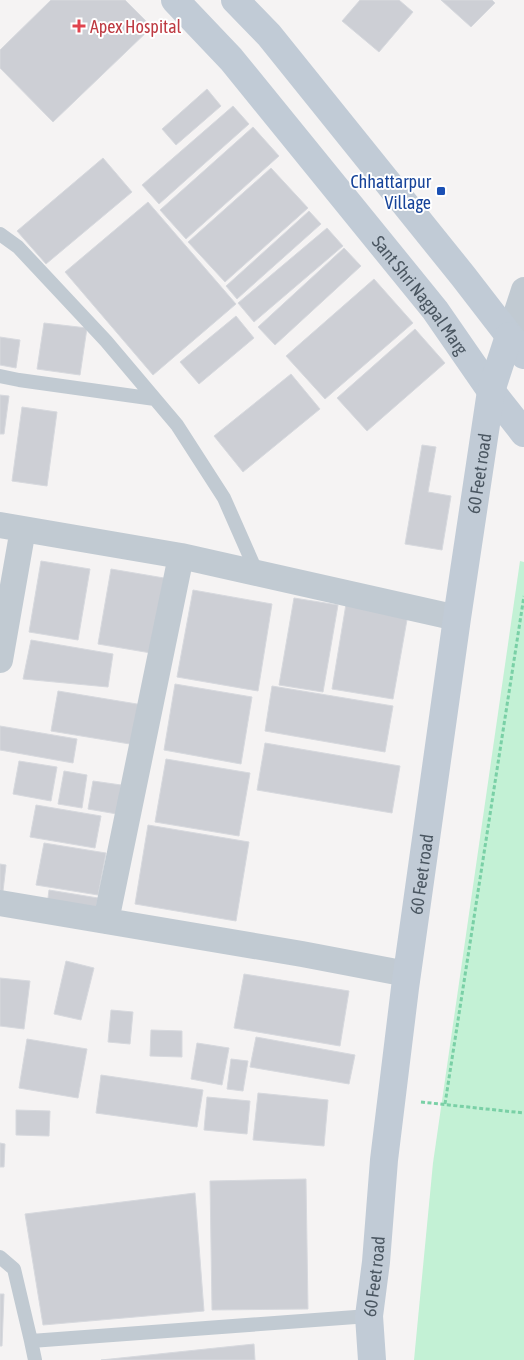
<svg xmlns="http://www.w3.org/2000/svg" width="524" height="1360" font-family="'Asap Condensed',sans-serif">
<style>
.green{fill:#c3f1d5}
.building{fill:#cdcfd5;stroke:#d7d9de}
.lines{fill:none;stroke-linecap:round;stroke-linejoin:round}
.path{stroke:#7ad0a6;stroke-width:3;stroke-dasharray:4 2.5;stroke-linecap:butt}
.lane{stroke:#c1cad2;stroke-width:14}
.street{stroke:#c1cad2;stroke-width:26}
.secondary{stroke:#c1cbd6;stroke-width:28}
.health-dot{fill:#e0444e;stroke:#fff;stroke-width:2}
.transit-dot{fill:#1a4fb4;stroke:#fff;stroke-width:2}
.labels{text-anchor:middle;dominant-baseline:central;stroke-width:4;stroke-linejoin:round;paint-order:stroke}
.health-label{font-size:18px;fill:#be3a42;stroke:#fff;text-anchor:start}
.transit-label{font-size:18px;fill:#164399;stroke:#fff;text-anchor:end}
.street-label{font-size:18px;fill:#4a5661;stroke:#fff}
</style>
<rect width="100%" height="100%" fill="#f5f3f3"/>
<!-- green -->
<path class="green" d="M520,561L524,562V1360H414L433,1163Z"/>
<!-- building -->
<path class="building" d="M51,0H125L152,27L53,122L0,68V50Z
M360,0H399L413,12L379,52L342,21Z
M441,0H492L495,3L471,27Z
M207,89L221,106L176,145L162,129Z
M233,106L249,124L159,204L142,185Z
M253,127L279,156L186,239L160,210Z
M103,158L132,192L46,264L17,231Z
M271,168L308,208L225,282L188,242Z
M148,202L236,304L153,375L65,272Z
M309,211L321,224L237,299L226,286Z
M327,228L343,246L254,322L238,303Z
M344,248L361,266L275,345L258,327Z
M374,279L413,323L325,399L286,356Z
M236,316L254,338L199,384L180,362Z
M44,323L87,328L80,375L37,369Z
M415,329L445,363L367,431L337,398Z
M0,337L20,340L16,368L0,365Z
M291,374L320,409L243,472L214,436Z
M0,395L9,396L4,434H0Z
M22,407L57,412L47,486L12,481Z
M422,445L436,447L428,492L451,496L442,550L405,544Z
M41,561L90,569L78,640L29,632Z
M111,569L164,578L151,653L98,644Z
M193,590L272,604L258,691L177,677Z
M294,598L338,605L323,692L279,685Z
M346,604L408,614L393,699L332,689Z
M31,640L113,654L108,687L23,679Z
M175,684L252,697L241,764L164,750Z
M272,686L393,706L385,752L265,731Z
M58,691L143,705L136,745L51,731Z
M0,726L77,739L73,763L0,750Z
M265,743L400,766L392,813L257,790Z
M166,759L250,773L239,836L155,822Z
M19,761L57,767L51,801L13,794Z
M64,771L87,775L82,808L58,804Z
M93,781L121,785L117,814L88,809Z
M36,805L101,816L95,848L30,837Z
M148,825L249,842L236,921L135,904Z
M44,843L106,853L98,895L36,885Z
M0,864L6,865L3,891H0Z
M49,890L98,898L95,914L47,906Z
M66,961L94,968L81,1020L54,1014Z
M244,974L349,991L340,1046L234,1028Z
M0,978L30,981L24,1029L0,1026Z
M111,1010L133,1012L130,1044L108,1042Z
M151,1030L182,1031V1057L150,1056Z
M256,1037L355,1055L349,1084L250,1067Z
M27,1039L87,1049L78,1098L19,1088Z
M197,1043L229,1048L222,1085L191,1079Z
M231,1059L248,1061L243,1091L227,1089Z
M101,1075L203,1090L197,1127L96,1113Z
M258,1093L328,1100L324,1146L253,1140Z
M207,1097L250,1101L247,1134L204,1130Z
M16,1110L50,1111L49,1136L16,1135Z
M0,1143L5,1144L4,1167H0Z
M306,1179L308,1309L212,1310L210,1181Z
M195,1193L204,1311L43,1325L25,1214Z
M0,1294H4L2,1346H0Z
M254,1344L255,1360H101Z"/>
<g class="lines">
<!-- path -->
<path class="path" d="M421,1102L524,1113
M445,1104L524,596"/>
<!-- lane -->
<path class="lane" d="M0,234L18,247L106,341L177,425L224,498L257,573
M0,376L19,380L155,399
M0,1257L14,1269L31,1341L369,1316
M31,1341L35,1360"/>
<!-- street -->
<path class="street" d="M509,336L524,290
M0,525L181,556L457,618
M0,660L23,529
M0,903L302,954L407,974
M106,921L181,556"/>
<!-- secondary -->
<g class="secondary">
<path id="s1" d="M175,0L231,59L435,310L491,391L524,433"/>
<path d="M235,0L269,35L463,276L524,355"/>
<path id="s2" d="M372,1360L369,1316L376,1262L384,1160L405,988L457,618L491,391L509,336"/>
</g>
</g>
<!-- markers -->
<path class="health-dot" d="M76.5 18.5h5v5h5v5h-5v5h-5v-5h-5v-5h5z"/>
<rect class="transit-dot" x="436" y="186" width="10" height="10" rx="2.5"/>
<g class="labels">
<!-- health labels -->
<g class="health-label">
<text x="90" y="26">Apex Hospital</text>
</g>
<!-- transit labels -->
<g class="transit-label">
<text x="431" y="181">Chhattarpur<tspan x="431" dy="21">Village</tspan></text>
</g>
<!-- street labels -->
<g class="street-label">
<text stroke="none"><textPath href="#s1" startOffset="384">Sant Shri Nagpal Marg</textPath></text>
<text stroke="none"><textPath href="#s2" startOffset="894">60 Feet road</textPath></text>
<text stroke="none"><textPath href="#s2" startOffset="489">60 Feet road</textPath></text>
<text stroke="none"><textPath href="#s2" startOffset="84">60 Feet road</textPath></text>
</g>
</g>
</svg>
